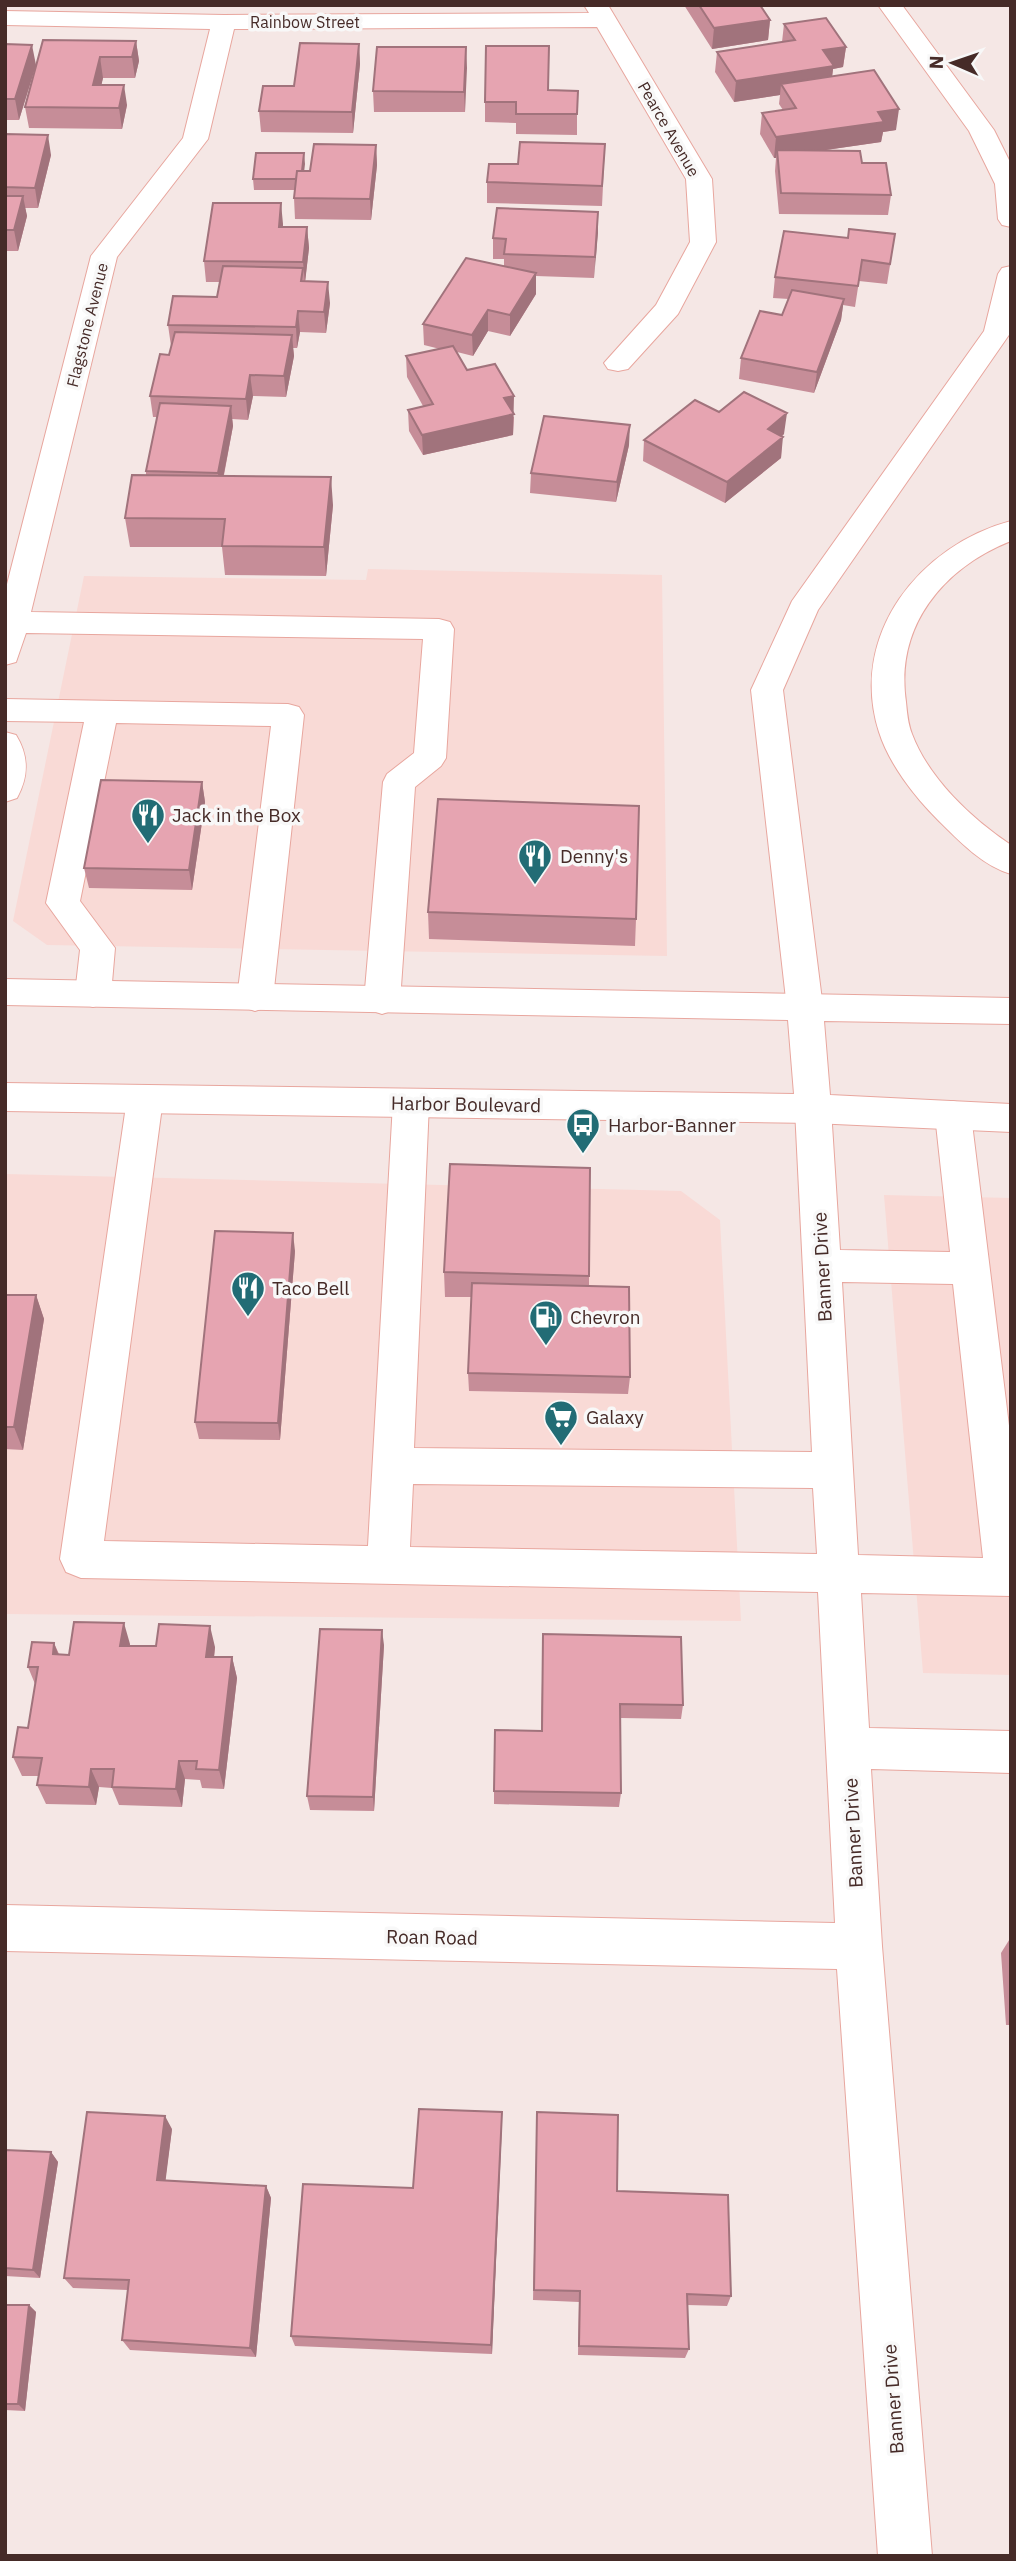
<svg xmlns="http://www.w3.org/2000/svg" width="1016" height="2561" font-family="'IBM Plex Sans',sans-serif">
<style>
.built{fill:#f9dad6}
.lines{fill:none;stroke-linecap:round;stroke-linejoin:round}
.minor-casing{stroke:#e8a69e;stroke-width:2}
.major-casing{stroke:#e8a69e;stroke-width:2}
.highway-casing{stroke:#e8a69e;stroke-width:2}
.minor{fill:#fff;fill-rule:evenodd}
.major{fill:#fff;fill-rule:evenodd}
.highway{fill:#fff;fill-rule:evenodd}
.wall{fill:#c68d98}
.shaded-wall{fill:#a1737c}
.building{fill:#e6a4b1;stroke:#a1737c;stroke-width:2}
.labels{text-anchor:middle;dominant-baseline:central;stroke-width:7;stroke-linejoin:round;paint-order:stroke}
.far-street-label{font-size:16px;fill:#462b28;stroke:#f8f8f8}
.poi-label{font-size:19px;fill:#462b28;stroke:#f8f8f8;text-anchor:start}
.street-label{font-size:19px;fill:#462b28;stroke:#f8f8f8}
</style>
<rect width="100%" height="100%" fill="#f5e7e5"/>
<!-- built -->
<path class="built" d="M368,569L662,575L667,956L47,945L13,921L84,576L366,580Z
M5,1174L681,1191L720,1220L741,1621L5,1614Z
M884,1195L1011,1198V1675L923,1673Z"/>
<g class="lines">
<!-- minor casing -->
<g class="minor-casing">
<path id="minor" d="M584,5H608L712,179L716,242L678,314L628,369L618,371L608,369L604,363L656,305L690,242L686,179L597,27L234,29L208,139L117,257L31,612L439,619L450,622L454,629L446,758L441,766L415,787L400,1001L394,1010L382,1014L370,1010L364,1001L383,782L387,774L414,753L423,639L26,633L16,662L5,665V592L91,256L183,138L210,29L5,25V11L224,15L589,13Z
M5,699L288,704L299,707L304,715L273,998L267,1007L255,1011L243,1007L237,998L271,726L116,723L80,901L115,948L111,994L105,1003L93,1007L81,1003L75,994L80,950L46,903L84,722L5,721Z
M5,732L16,735C29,756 29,776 17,798L5,802Z
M145,1085L158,1089L163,1099L104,1541L368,1546L393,1103L398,1093L411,1089L424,1093L429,1103L414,1448L812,1452L795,1109L800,1099L813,1095L826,1099L831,1109L840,1250L950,1252L935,1115L940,1105L953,1101L966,1105L971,1115L1011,1442V1596L861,1593L869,1728L1011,1731V1773L871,1769L882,1946L932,2556H878L837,1969L5,1951V1905L835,1923L818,1592L81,1578L66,1572L60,1559L127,1099L132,1089ZM842,1282L953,1284L983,1558L858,1555ZM413,1484L813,1488L817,1554L410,1547Z"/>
</g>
<!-- major casing -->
<g class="major-casing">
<path id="major" d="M5,979L1011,998V1024L824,1021L830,1095L1011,1104V1132L813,1123L5,1111V1083L794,1094L788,1020L5,1005Z"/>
</g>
<!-- highway casing -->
<g class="highway-casing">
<path id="highway" d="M878,5H902L994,130L1011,164V227L1002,225L998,219L995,184L969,131Z
M1011,266V332L818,610L783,690L823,1008L817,1018L805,1021L793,1018L787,1008L751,690L792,601L984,331L998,274L1002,268Z
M1011,521V541C943,568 895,626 906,702C907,713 908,724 912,734C929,779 972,819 1011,845V874C983,866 959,841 938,820C915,797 889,764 879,732C848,635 920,545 1011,521Z"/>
</g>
<!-- minor -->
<use href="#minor" class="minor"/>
<!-- major -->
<use href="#major" class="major"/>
<!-- highway -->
<use href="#highway" class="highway"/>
</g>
<!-- wall -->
<path class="wall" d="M684,5H760L770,20L768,40L712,49Z
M784,24L846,47L843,67L833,69L832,76L896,130L883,132L881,142L825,150L862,163L891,195L888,215L779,214L775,171L776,158H774L760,134L762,113L783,110L779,104L780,95L734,102L715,72L717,52L782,42Z
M43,40L136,41L139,61L135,78H103L101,85L127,105L122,129L29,128L25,107Z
M5,44L36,65L19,120H5Z
M359,44L360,64L353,133L261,132L259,111L294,86Z
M466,47L465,112H374L373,91Z
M548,90L577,114V135L516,134V123L485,122V102Z
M5,134L51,155L38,208H25L27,216L18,251H5Z
M605,144L602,206L487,203V182L518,164Z
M376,145L377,165L371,220L295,219L294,198L295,190H254L253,179L304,153V171H310Z
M598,212L594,278L536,276V294L510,336L488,331L473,356L457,352L467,370L514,417L513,435L423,455L409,431L408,410L423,406L407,377L406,356L440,349L424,345L423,324L504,266V259H493V238Z
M283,224V227H307L309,248L305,281L330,303L326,333L300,332L297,348H293L294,356L286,397L253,396L248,420L232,419L233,426L224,475L333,505L326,576L225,575L222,547H130L125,518L146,475V471L157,417H153L150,396L169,355L172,346H171L168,325L217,297L220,282H206L204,261Z
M895,234L887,284L859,281L855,307L843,305L841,320L814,393L739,379L741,358L782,315L789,299L773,298L775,277L848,238Z
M719,412L784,434L782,436L781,458L725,503L643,461L644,440Z
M629,445L616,502L530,493L531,473Z
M202,782L205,802L192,890L89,888L84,868Z
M428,912L636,919L635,946L429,939Z
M295,1251L280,1440L199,1439L195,1422Z
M444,1272L589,1276V1286L630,1377L628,1394L469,1391L468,1373L471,1297H445Z
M5,1295H36L44,1319L23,1450L5,1449Z
M543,1634L683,1705L681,1719L621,1718V1793L619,1807L494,1804V1791L541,1731Z
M54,1643L59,1654L69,1655L130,1644V1646L215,1647L214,1657H232L237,1678L224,1789L202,1788L200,1780L185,1779L182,1807L119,1805L112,1788L99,1787L96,1805L46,1804L37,1785L39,1776H22L13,1757L28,1728L35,1684L28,1667Z
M384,1645L374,1811L310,1810L307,1796Z
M1011,1937V2025H1006L1001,1953Z
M502,2112L492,2354L295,2346L291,2336L413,2188Z
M537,2112L617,2191L731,2296L727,2306L687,2305L689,2349L685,2358L578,2355L579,2302L533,2300Z
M172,2129L165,2181L266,2186L271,2198L256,2357L130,2350L122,2340L128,2290L73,2288L64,2278Z
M5,2150L51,2152L58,2162L40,2278L5,2276Z
M5,2305H29L36,2312L25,2411L5,2410Z"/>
<!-- shaded-wall -->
<path class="shaded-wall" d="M770,20L768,40L712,49L714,28Z
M136,41L139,61L135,78L132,57Z
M359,44L360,64L353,133L352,112Z
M32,45L36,65L19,120L15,99Z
M466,47L467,68L465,112L464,92Z
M846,47L843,67L833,69L831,87L781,84L780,95L734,102L736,81L823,50Z
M100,57L103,78L97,105L93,85Z
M124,85L127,105L122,129L119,108Z
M899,109L896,130L883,132L881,142L778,157L777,150L776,158H774L776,137L878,112Z
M48,135L51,155L38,208L35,188Z
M376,145L377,165L371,220L370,199Z
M304,153L305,164L302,190L301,179Z
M23,196L27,216L18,251L14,230Z
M281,203L283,224L281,248L279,227Z
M598,212V233L594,278L595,257Z
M307,227L309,248L305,283L303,262Z
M536,273V294L510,336V315Z
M328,282L330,303L326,333L324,312Z
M844,299L841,320L814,393L817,372Z
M488,310V331L473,356L472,335Z
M298,311L300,332L297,348L296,327Z
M292,335L294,356L286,397L284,376Z
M250,375L253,396L248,420L246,399Z
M514,396L513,435L423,455L422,435L504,398Z
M231,406L233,426L220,494L218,473Z
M787,413L784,434L765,450L768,429Z
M630,425L629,445L616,502L617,482Z
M783,437L781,458L725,503L727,482Z
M331,477L333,505L326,576L324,547Z
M202,782L205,802L192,890L189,870Z
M293,1233L295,1251L280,1440L278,1423Z
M36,1295L44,1319L23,1450L14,1427Z
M124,1623L130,1644L127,1666L120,1646Z
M210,1626L215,1647L212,1677L206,1657Z
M382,1630L384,1645L374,1811L373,1797Z
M54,1643L62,1664L53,1654Z
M232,1657L237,1678L224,1789L219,1770Z
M179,1761L185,1779L182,1807L176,1789Z
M91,1769L99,1787L96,1805L89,1787Z
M502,2112V2125L492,2354L491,2345Z
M165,2116L172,2129L164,2193L157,2180Z
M51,2152L58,2162L40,2278L33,2270Z
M266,2186L271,2198L256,2357L250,2348Z
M29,2305L36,2312L25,2411L18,2404Z"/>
<!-- building -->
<path class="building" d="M699,5H760L770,20L714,28Z
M826,18L846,47L823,50L834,66L736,81L717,52L795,40L784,24Z
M43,40L136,41L132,57H100L93,85H124L119,108L25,107Z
M300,43L359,44L352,112L259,111L263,86H294Z
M5,44L32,45L15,99H5Z
M486,46H549L548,90L578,91L577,114H516V102H485Z
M377,47H466L464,92L373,91Z
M874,70L899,109L878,112L884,122L776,137L762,113L796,108L781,84Z
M5,134L48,135L35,188L5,187Z
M520,142L605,144L602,186L487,182L489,164H518Z
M314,144L376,145L370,199L294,198L297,171H310Z
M777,150L860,151L862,163H886L891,195L781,193Z
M256,153H304L302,171H297L296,179H253Z
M5,196H23L14,230H5Z
M213,203H281L279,227H307L303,262L204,261Z
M497,208L598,212L595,257L504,254L506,239L493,238Z
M849,229L895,234L890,264L862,260L858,286L775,277L784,231L848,238Z
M466,258L536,273L510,315L488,310L472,335L423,324Z
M223,266L303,268L301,281L328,282L324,312L298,311L296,327L168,325L173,296L217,297Z
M792,290L844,299L817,372L741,358L760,311L782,315Z
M175,332L292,335L284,376L250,375L246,399L150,396L160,354L169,355Z
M453,346L467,370L495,364L514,396L504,398L514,414L422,435L408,410L433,404L406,356Z
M744,392L787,413L768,429L783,437L727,482L644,440L695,400L719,412Z
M160,403L231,406L218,473L146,471Z
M544,416L630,425L617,482L531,473Z
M132,475L331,477L324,547L222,546L225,519L125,518Z
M101,780L202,782L189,870L84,868Z
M438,799L639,806L636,919L428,912Z
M450,1164L590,1168L589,1276L444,1272Z
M215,1231L293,1233L278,1423L195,1422Z
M472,1283L629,1287L630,1377L468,1373Z
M5,1295H36L14,1427H5Z
M74,1622L124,1623L120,1646H156L159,1624L210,1626L206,1657H232L219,1770L196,1769L197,1761H179L176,1789L112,1787L114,1769H91L89,1787L37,1785L42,1758L13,1757L18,1727L28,1728L38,1667H28L32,1642L54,1643L53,1654L69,1655Z
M320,1629L382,1630L373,1797L307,1796Z
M543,1634L681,1637L683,1705L620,1704L621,1793L494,1791L495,1730L542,1731Z
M419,2109L502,2112L491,2345L291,2336L303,2184L413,2188Z
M87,2112L165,2116L157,2180L266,2186L250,2348L122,2340L129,2280L64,2278Z
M537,2112L618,2115L617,2191L728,2195L731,2296L687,2294L689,2349L579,2346L580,2291L534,2290Z
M5,2150L51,2152L33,2270L5,2268Z
M5,2305H29L18,2404H5Z"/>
<!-- icons -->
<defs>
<g id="restaurant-pin" transform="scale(1.75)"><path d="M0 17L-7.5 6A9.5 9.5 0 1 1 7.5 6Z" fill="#226c75" stroke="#f8f8f8"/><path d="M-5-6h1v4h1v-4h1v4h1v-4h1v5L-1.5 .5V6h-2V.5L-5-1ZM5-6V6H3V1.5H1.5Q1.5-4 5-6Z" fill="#fff"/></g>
<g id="bus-pin" transform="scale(1.75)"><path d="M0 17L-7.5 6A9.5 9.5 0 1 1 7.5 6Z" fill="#226c75" stroke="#f8f8f8"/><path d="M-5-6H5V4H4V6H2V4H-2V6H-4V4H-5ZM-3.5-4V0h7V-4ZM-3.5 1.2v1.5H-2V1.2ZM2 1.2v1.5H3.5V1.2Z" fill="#fff"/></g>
<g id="fuel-pin" transform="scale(1.75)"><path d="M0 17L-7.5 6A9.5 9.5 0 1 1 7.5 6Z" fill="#226c75" stroke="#f8f8f8"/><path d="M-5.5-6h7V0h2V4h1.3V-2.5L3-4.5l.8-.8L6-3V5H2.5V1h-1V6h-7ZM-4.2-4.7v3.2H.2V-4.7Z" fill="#fff"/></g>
<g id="supermarket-pin" transform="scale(1.75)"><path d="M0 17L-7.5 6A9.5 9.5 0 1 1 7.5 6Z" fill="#226c75" stroke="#f8f8f8"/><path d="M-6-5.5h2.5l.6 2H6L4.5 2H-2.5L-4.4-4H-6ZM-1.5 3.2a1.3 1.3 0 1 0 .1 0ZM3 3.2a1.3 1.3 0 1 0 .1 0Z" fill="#fff"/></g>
</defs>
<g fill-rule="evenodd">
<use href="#restaurant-pin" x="148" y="815"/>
<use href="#restaurant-pin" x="535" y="856"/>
<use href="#bus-pin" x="583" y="1125"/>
<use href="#restaurant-pin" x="248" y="1288"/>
<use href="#fuel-pin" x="546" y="1317"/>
<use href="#supermarket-pin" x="561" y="1417"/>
</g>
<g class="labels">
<!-- far-street labels -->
<g class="far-street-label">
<text x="305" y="22">Rainbow Street</text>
<text transform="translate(669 129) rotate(60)">Pearce Avenue</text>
<text transform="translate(87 325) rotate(-76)">Flagstone Avenue</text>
</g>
<!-- poi labels -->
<g class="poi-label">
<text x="172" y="815">Jack in the Box</text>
<text x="560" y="856">Denny's</text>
<text x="608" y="1125">Harbor-Banner</text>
<text x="272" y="1288">Taco Bell</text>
<text x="570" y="1317">Chevron</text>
<text x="586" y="1417">Galaxy</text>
</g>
<!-- street labels -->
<g class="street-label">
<text transform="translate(466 1104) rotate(1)">Harbor Boulevard</text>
<text transform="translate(822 1267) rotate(-93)">Banner Drive</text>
<text transform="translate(853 1833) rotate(-93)">Banner Drive</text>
<text transform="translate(432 1937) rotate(1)">Roan Road</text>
<text transform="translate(893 2399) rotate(-94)">Banner Drive</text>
</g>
</g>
<!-- border -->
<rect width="1016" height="2561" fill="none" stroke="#462b28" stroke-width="14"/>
<!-- north arrow -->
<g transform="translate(953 63) rotate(272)" stroke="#f8f8f8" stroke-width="5" paint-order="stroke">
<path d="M0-5L12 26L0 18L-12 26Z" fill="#462b28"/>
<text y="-10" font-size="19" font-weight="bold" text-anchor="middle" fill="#462b28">N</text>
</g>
</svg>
